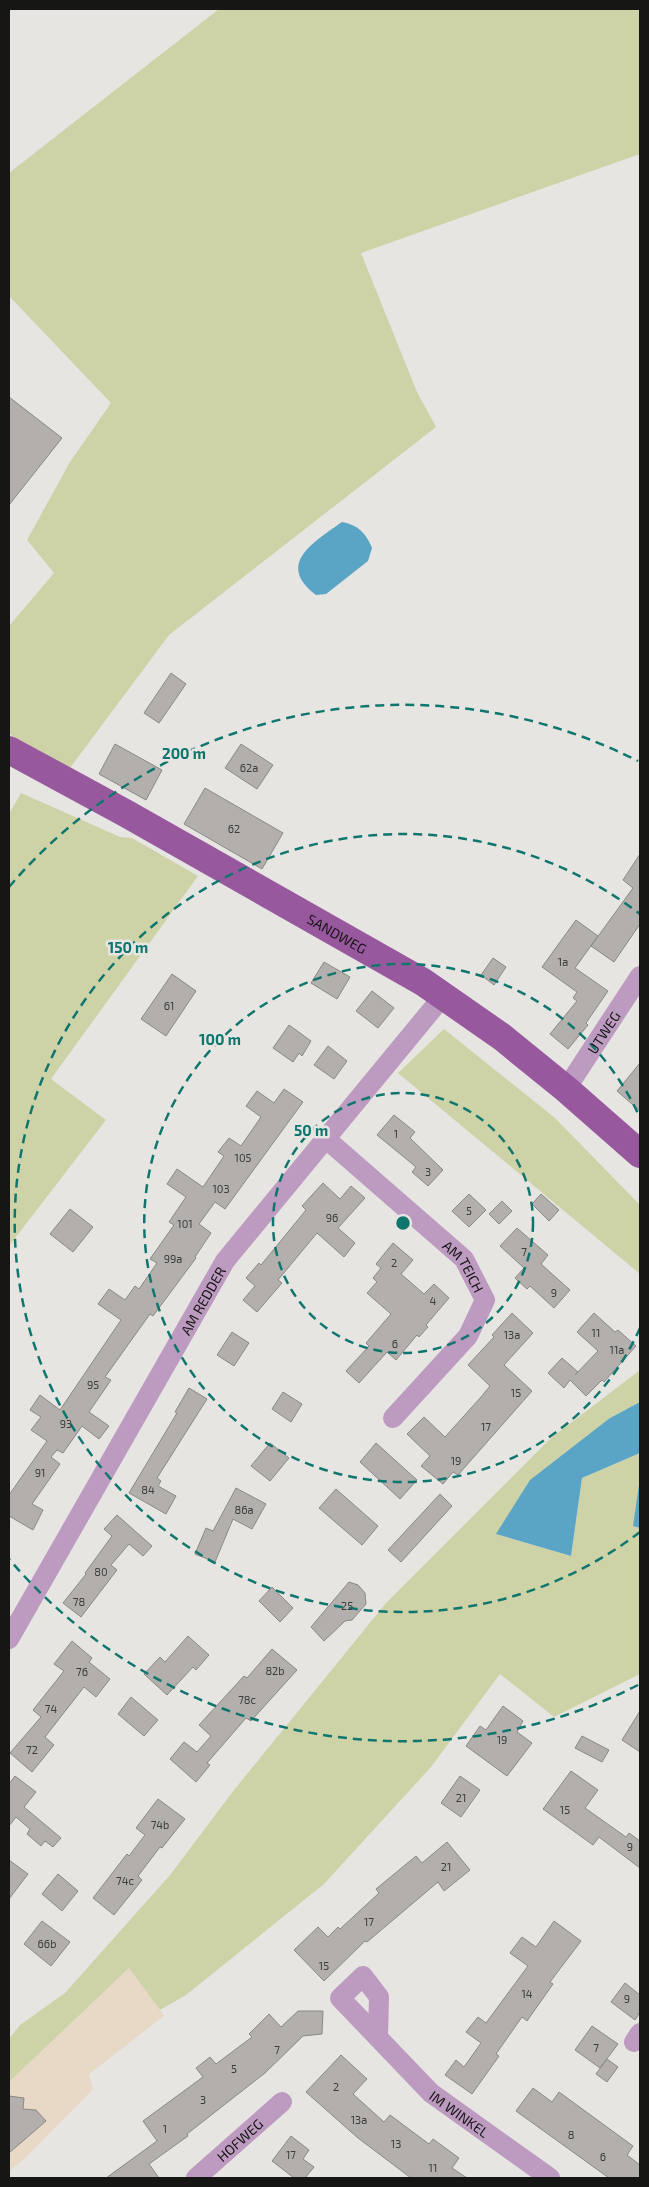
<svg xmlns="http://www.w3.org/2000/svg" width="649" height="2187" font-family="'Exo 2',sans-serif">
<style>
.education{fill:#e8d8c6}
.green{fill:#ced3a7}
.water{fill:#5aa4c5}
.building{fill:#b2afad;stroke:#8b8986}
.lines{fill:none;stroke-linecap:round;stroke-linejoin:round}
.street{stroke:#bd9ac0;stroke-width:20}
.primary{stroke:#98589e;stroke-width:28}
.ring{fill:none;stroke:#0f766e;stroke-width:2.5;stroke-dasharray:9 6}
.labels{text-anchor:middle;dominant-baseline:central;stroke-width:5;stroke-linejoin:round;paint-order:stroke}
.number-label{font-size:11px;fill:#3d3c3b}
.street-label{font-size:14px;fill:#161615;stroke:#e6e5e2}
.centre{fill:#0f766e;stroke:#e6e5e2;stroke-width:2.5}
.ring-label{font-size:15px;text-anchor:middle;font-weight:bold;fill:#0f766e;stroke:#e6e5e2;stroke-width:5;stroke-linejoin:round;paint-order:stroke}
</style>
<rect width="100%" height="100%" fill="#e6e5e2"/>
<!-- education -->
<path class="education" d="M130,1967L164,2016L89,2074L93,2089L24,2159L9,2171V2082Z"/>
<!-- green -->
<path class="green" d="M219,9H640V154L361,253L417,392L436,427L169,635L70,768L9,734V626L54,573L27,540L70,462L111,403L9,296V173Z
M21,793L120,837L132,838L198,876L51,1079L106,1120L9,1246V814Z
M444,1029L555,1118L640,1205V1274L398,1073Z
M640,1370V1402L610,1418L496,1534L571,1556L582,1478L640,1453V1485L633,1526L640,1528V1674L554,1717L500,1674L431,1767L324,1884L186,1995L160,2010L129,1968L9,2082V2039L20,2025L65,1993L170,1875L234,1790L386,1603L551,1438Z"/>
<!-- water -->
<path class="water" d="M342,522C358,525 366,533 372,548L368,561L326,594L316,595C275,564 314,542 342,522Z
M640,1402V1453L582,1478L571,1556L496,1534L530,1480L610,1418Z
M639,1485H640V1528L633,1526Z"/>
<!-- building -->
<path class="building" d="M9,397L62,438L9,505Z
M171,673L186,684L159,723L144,713Z
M115,744L162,770L146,800L99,774Z
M241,744L273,765L257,789L225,768Z
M205,788L283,833L262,869L184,824Z
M640,854V924L614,962L591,946L633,888L623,880Z
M576,920L598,936L575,968L608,991L586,1023L588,1025L568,1049L550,1034L577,1001L573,998L577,992L542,967Z
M493,958L506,967L494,985L481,975Z
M324,962L350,977L337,999L311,983Z
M172,974L196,991L166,1036L141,1019Z
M372,991L394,1008L378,1028L356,1011Z
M289,1025L311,1041L302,1056L299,1053L293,1062L273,1048Z
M328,1046L347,1061L334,1079L314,1065Z
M640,1063V1111L617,1091Z
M284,1089L303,1102L225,1209L215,1202L199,1224L211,1233L195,1257L196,1258L153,1316L150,1314L105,1377L111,1380L89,1412L109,1426L99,1439L82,1426L63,1453L57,1450L51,1457L60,1464L32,1504L43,1510L33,1530L9,1516V1495L47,1441L31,1430L41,1417L30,1410L40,1395L60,1410L121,1320L98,1304L109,1289L125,1300L135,1286L139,1289L157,1263L150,1259L174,1225L169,1222L186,1197L167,1184L177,1169L203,1187L224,1156L218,1152L229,1138L241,1146L261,1117L246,1106L257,1091L274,1103Z
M394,1115L415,1132L410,1138L443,1170L428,1186L412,1172L416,1167L377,1135Z
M323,1183L340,1199L351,1186L365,1198L338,1228L355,1243L344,1257L317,1233L278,1280L282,1283L257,1312L243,1300L255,1286L246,1278L259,1263L261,1265L306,1210L302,1206Z
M469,1194L486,1210L469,1227L452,1211Z
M541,1194L559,1210L549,1221L532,1204Z
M502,1201L512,1211L499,1224L489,1214Z
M70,1209L93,1227L73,1252L50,1234Z
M517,1228L548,1255L541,1264L570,1290L554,1308L530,1286L527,1289L515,1278L524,1268L500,1246Z
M393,1243L413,1260L401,1274L424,1294L434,1284L449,1298L426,1325L428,1327L419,1337L417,1335L396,1360L387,1352L359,1383L346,1371L369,1346L366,1343L391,1314L367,1293L377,1282L373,1278L381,1268L376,1264Z
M512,1313L533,1333L504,1365L532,1391L458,1475L453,1472L443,1484L421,1466L430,1456L407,1434L424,1417L445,1437L481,1397L490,1386L468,1365L494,1337L492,1335Z
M594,1313L615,1332L618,1330L636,1346L604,1382L602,1380L586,1396L570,1380L564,1388L548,1373L562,1358L578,1372L575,1375L598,1351L577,1332Z
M232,1332L249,1343L234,1366L217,1355Z
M189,1388L207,1399L157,1478L161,1481L158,1486L176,1496L166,1514L129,1493L177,1413L175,1412Z
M283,1392L302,1404L291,1422L272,1409Z
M270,1443L289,1458L270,1481L251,1466Z
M376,1443L417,1480L400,1499L360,1462Z
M236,1488L266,1504L252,1529L233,1519L215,1562L195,1554L206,1528L213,1531Z
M336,1489L378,1526L362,1545L319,1508Z
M440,1494L452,1506L401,1562L388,1550Z
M117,1515L152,1546L143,1556L129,1544L111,1565L117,1570L81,1617L63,1603L86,1574L85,1573L112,1536L104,1529Z
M349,1582L358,1585L365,1593L366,1604L352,1620L345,1621L324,1641L311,1627Z
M272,1587L293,1608L280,1622L259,1601Z
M188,1636L209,1655L196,1670L193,1667L167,1695L144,1674L160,1657L165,1662Z
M72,1641L92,1658L89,1662L110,1679L96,1697L84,1687L45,1737L54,1745L32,1772L10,1753L41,1717L33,1710L64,1671L54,1664Z
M272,1649L297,1670L251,1721L246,1718L207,1763L210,1765L196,1782L170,1759L184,1742L197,1752L211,1736L199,1725L244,1676L247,1678Z
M131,1697L158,1720L144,1736L118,1714Z
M503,1706L523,1721L517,1732L532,1743L507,1776L466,1746L480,1726L486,1730Z
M640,1711V1752L622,1740Z
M582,1736L609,1750L602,1762L575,1748Z
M571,1771L598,1790L585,1808L626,1837L629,1833L640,1841V1868L599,1837L593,1845L543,1809Z
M15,1776L36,1792L24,1807L61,1838L53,1847L45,1841L41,1846L27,1834L30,1829L16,1817L9,1826V1784Z
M460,1776L480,1790L461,1817L441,1803Z
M158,1799L185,1819L162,1848L160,1847L138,1876L142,1880L114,1915L93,1898L127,1854L129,1856L145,1835L136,1828Z
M447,1842L470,1870L444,1891L438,1882L367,1942L365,1941L324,1981L294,1950L318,1927L328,1937L338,1927L340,1929L379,1893L376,1889L416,1856L422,1863Z
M9,1860L28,1874L9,1899Z
M58,1874L78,1891L62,1911L42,1894Z
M42,1921L70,1942L51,1966L24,1944Z
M554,1921L581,1941L550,1982L553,1984L527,2021L522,2017L496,2054L499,2056L472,2094L445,2075L456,2060L464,2067L481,2043L466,2032L478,2017L486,2023L528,1966L510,1953L522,1937L536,1947Z
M625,1983L640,1995V2012L635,2020L611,2002Z
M298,2011H323L322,2034L303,2036L265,2073L187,2134L188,2136L149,2164L159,2178H106L157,2141L143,2121L203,2077L196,2068L210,2057L216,2064L252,2037L249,2034L269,2014L281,2027Z
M592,2026L618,2044L600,2068L575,2050Z
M341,2055L367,2079L353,2094L384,2122L390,2115L429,2144L433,2139L459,2158L452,2168L467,2178H411L358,2138L306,2092Z
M607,2059L618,2067L607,2082L596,2074Z
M533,2088L552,2102L559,2092L633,2146L627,2155L640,2165V2178H609L516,2111Z
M9,2096L24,2098L23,2109L36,2110L46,2121L9,2153Z
M291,2136L309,2150L303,2159L314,2167L305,2178H294L272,2161Z"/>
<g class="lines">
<!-- street -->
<g class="street">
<path id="s1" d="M566,1089L640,976"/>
<path id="s2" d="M325,1138L464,1259L485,1300L468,1336L393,1418"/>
<path id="s3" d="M9,1639L225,1261L444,995"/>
<path id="s4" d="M378,2038L379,1997L363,1976L340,1998L431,2093L550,2178"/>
<path d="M634,2042L640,2033"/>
<path id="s5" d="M196,2178L282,2102"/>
</g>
<!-- primary -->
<path class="primary" id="s6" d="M9,750L127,814L423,982L502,1037L566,1089L640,1154"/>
</g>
<!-- distance rings -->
<g class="ring">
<circle cx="403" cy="1223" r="130"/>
<path d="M640 1328A259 259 0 1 1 640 1118"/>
<path d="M640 1532A389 389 0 1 1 640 914"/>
<path d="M638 1685A518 518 0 0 1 9 1559M9 887A518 518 0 0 1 638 761"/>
</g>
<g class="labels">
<!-- number labels -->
<g class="number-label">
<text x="249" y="767">62a</text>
<text x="234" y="828">62</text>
<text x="563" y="961">1a</text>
<text x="169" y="1005">61</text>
<text x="396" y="1133">1</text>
<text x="243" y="1157">105</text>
<text x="428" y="1171">3</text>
<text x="221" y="1188">103</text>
<text x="469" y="1210">5</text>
<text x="332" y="1217">96</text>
<text x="185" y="1223">101</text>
<text x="524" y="1251">7</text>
<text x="173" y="1258">99a</text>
<text x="394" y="1262">2</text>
<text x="554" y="1292">9</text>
<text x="433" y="1300">4</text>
<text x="596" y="1332">11</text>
<text x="512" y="1334">13a</text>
<text x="395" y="1343">6</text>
<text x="617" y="1349">11a</text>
<text x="93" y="1384">95</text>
<text x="516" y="1392">15</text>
<text x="66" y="1423">93</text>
<text x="486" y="1426">17</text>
<text x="456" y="1460">19</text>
<text x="40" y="1472">91</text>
<text x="148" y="1489">84</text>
<text x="244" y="1509">86a</text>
<text x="101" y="1571">80</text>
<text x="79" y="1601">78</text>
<text x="347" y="1605">25</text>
<text x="275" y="1670">82b</text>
<text x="82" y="1671">76</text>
<text x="247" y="1699">78c</text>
<text x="51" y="1708">74</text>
<text x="502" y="1739">19</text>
<text x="32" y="1749">72</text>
<text x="461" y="1797">21</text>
<text x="565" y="1809">15</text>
<text x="160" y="1824">74b</text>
<text x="630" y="1846">9</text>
<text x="446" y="1866">21</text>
<text x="125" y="1880">74c</text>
<text x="369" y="1921">17</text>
<text x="47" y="1943">66b</text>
<text x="324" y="1965">15</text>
<text x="527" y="1993">14</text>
<text x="627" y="1998">9</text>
<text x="596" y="2047">7</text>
<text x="277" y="2049">7</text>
<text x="234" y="2068">5</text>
<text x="336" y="2086">2</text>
<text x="203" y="2099">3</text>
<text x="359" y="2119">13a</text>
<text x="165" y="2128">1</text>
<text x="571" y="2134">8</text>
<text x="396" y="2143">13</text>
<text x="291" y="2154">17</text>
<text x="603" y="2156">6</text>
<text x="433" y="2167">11</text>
</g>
<!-- street labels -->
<g class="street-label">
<text stroke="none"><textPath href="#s6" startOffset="376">SANDWEG</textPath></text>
<text stroke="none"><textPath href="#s1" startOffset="68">UTWEG</textPath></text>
<text stroke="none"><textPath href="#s2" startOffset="190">AM TEICH</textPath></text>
<text stroke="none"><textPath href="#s3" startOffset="390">AM REDDER</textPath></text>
<text stroke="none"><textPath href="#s4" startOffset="266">IM WINKEL</textPath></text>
<text stroke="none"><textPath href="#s5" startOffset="58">HOFWEG</textPath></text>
</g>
</g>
<circle cx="403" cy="1223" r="8" class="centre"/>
<g class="ring-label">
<text x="184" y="759">200 m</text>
<text x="128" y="953">150 m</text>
<text x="220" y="1045">100 m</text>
<text x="311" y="1136">50 m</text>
</g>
<!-- border -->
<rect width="649" height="2187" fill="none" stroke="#161615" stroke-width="20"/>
</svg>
